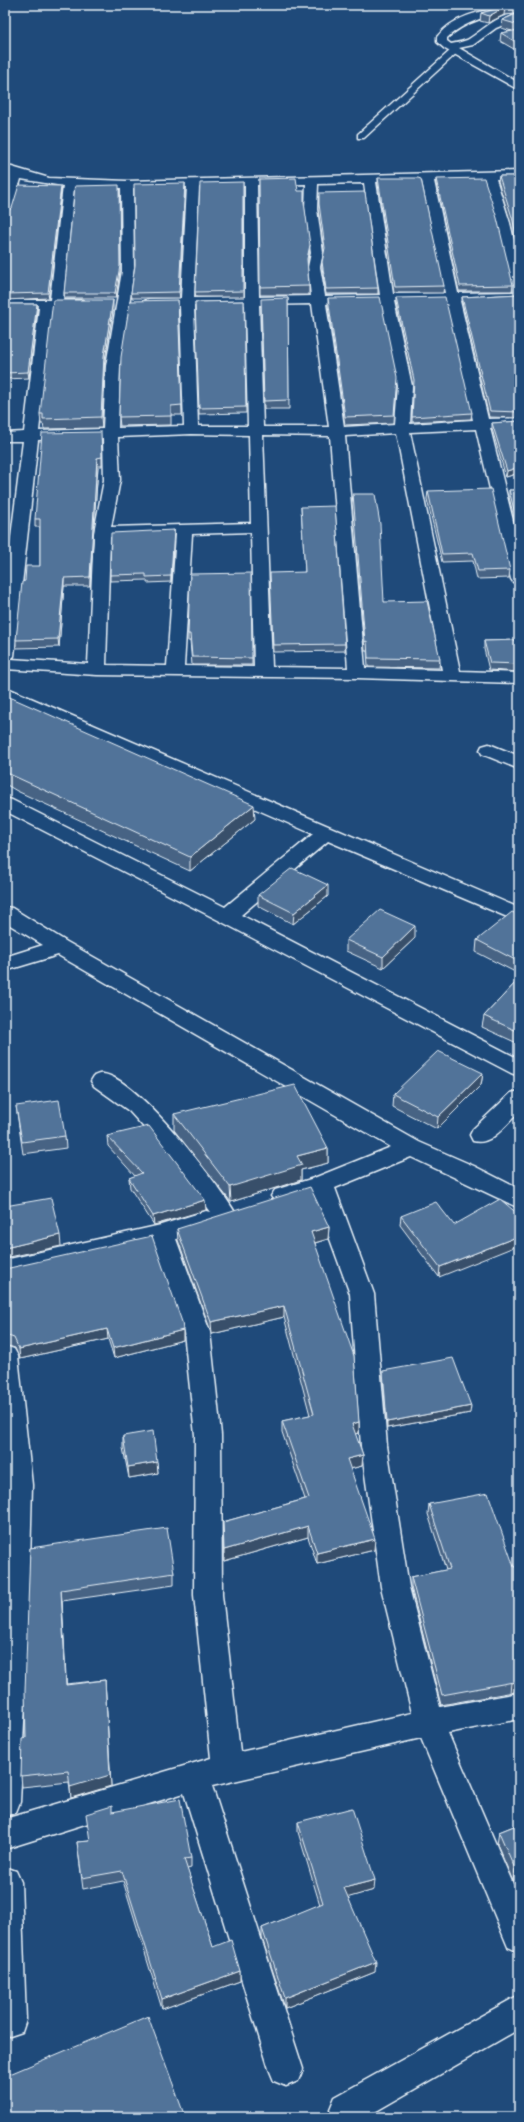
<svg xmlns="http://www.w3.org/2000/svg" width="524" height="2122" font-family="'Comic Neue',sans-serif">
<style>
.built{fill:#2e5683}
.lines{fill:none;stroke-linecap:round;stroke-linejoin:round}
.service-casing{stroke:#e8f1f8;stroke-width:3}
.minor-casing{stroke:#e8f1f8;stroke-width:3}
.service{fill:#1f4a7a;fill-rule:evenodd}
.minor{fill:#1f4a7a;fill-rule:evenodd}
.wall{fill:#466384;stroke:#e8f1f8}
.shaded-wall{fill:#39506b;stroke:#e8f1f8}
.building{fill:#517399;stroke:#e8f1f8}
</style>
<rect width="100%" height="100%" fill="#1f4a7a"/>
<filter id="ink" filterUnits="userSpaceOnUse"><feTurbulence type="fractalNoise" baseFrequency=".025" numOctaves="2"/><feDisplacementMap in="SourceGraphic" scale="8" xChannelSelector="R" yChannelSelector="G"/><feConvolveMatrix kernelMatrix="1 2 1 2 8 2 1 2 1" color-interpolation-filters="sRGB"/></filter>
<g filter="url(#ink)">
<!-- built -->
<path class="built" d="M435,5H516L489,10Z"/>
<g class="lines">
<!-- service casing -->
<g class="service-casing">
<path id="service" d="M452,49L459,51L364,138H358V134Z"/>
</g>
<!-- minor casing -->
<g class="minor-casing">
<path id="minor" d="M513,5H519V10C493,15 467,19 447,38V41L451,44C456,43 462,42 467,40C480,33 501,11 518,15V19L496,28L473,45L459,48L519,83V90L445,49L437,42V37C454,14 487,10 513,5Z
M5,165L49,178L127,181L519,171V179H496L510,223L519,261V300L460,301L488,419L519,418V426L490,428L519,545V584L513,582L511,579L476,429L410,432L460,671L519,673V683L357,678L97,675L5,669V585L23,441H5V433L24,432L39,308H5V300H50L63,186L21,179L11,213L5,217V192L10,175L5,173ZM484,179L498,223L514,292L458,293L434,181ZM422,181L445,293L393,294L376,182ZM364,183L380,295L325,296L320,267L323,253L317,209L318,184ZM306,184L305,209L311,253L308,267L311,296L259,297L257,185ZM245,186V297L194,298L199,187ZM74,187L121,188L122,271L106,366L103,429L39,431L52,308H82L89,304L82,300H63ZM187,187L181,298L148,299L141,303L148,307L180,306L184,426L118,428L120,366L134,271L133,188ZM446,301L473,420L410,424L412,386L394,302ZM381,303L398,386L395,424L344,427L326,304ZM312,304L329,427H263L259,305ZM245,305L248,426H198L194,306ZM396,433L442,670L365,668L345,436ZM191,434L249,435L251,523L111,527L120,480L118,437ZM263,435L330,436L348,668L272,667ZM103,438L104,480L94,532L88,664L11,659L14,656L38,440ZM251,532L254,667L184,666L192,534ZM176,534L167,666L106,665L110,537Z
M5,687L519,908V922L328,841L241,915L519,1059V1076L511,1073L220,921L5,811V798L12,800L225,907L313,834L5,699Z
M489,744L519,756V769L482,754L480,750L482,746Z
M5,907L12,908L67,942L419,1142L474,1166L519,1189V1208L411,1157L335,1188L374,1294L387,1446L409,1587L440,1707L519,1693V1719L448,1733L519,1898V1952L508,1947L421,1738L212,1786L303,2069L298,2081L286,2086L274,2081L269,2069L184,1793L5,1849V1819L211,1758L194,1595L195,1435L184,1332L154,1245L5,1278V1260L161,1225L206,1211L210,1212L158,1143L129,1111L94,1086L91,1081L94,1076C97,1075 100,1073 103,1074C136,1077 219,1184 236,1214L232,1220L224,1223L217,1221L214,1226L176,1239L210,1332L221,1435L222,1595L240,1752L412,1713L381,1587L361,1446L350,1294L314,1195L283,1205L275,1202L271,1196L275,1190L314,1178L391,1147L58,955L5,971V957L43,945L5,922Z
M519,1091V1112C506,1124 492,1146 473,1141L470,1135L473,1129L511,1093Z
M5,1346L14,1349L18,1356L32,1485L28,1642L20,1802L16,1812L5,1816Z
M5,1867L16,1871L21,1882L26,2020L22,2032L10,2036L5,2034Z
M519,1995V2029L366,2117H333L330,2109L335,2097Z"/>
</g>
<!-- service -->
<use href="#service" class="service"/>
<!-- minor -->
<use href="#minor" class="minor"/>
</g>
<!-- wall -->
<path class="wall" d="M519,5V52L500,41L501,33L512,31L501,28L502,20L515,14L504,15L488,23L480,21L481,13L500,8Z
M499,176H519V254L511,223L498,181Z
M378,178L444,286L443,293H394L378,184Z
M259,179L298,191L304,203L309,253L307,264L309,286V295H260Z
M436,179L513,285L512,291H459L436,184Z
M243,182L244,297H196L195,292Z
M185,189L180,298H132L131,293L135,265Z
M61,191L49,298L5,300V212Z
M319,193L378,288V294H326L322,267V262L324,250L318,209Z
M120,271L116,298H65L64,293Z
M519,294V418L489,417L462,302V297Z
M288,298L289,409H264L261,306Z
M328,298L396,386L394,423L345,425L328,305Z
M396,298L472,413L471,419L412,422L413,386L396,303Z
M178,300L182,415H171V425L120,426L119,417Z
M244,301L246,413L199,414L195,302Z
M5,304H37V310L29,378L5,379Z
M113,310L104,366L102,428L44,429L43,424H41L40,414Z
M519,421V473L506,477L492,429V423Z
M102,440V466H98L90,586H64L59,647L16,648V640L25,581L40,566V527H35V519Z
M509,490H519V539L509,497Z
M428,491L510,570L509,578L477,579L473,561L442,562L427,499Z
M353,494L384,602L440,659L439,668L368,667L367,651H365L352,503Z
M301,507L345,644V651L273,652L270,580L305,572Z
M174,530V536L171,582L147,583V580L110,581V575Z
M190,574L252,658V665H192L190,641H188V634Z
M519,640V672L489,670L484,649V641Z
M5,695L255,819L190,871L17,791L5,784Z
M519,721V733H518Z
M258,895L328,896L293,924L258,906Z
M519,915V974L476,952L477,940Z
M415,938L383,968L346,951V940Z
M519,979V1044L482,1027L484,1016Z
M483,1073L481,1085L437,1129L392,1106L393,1094Z
M16,1106L65,1136L66,1148L23,1154Z
M174,1114L328,1148V1163L301,1170V1180L231,1202L174,1130Z
M107,1136L206,1210L154,1225L130,1188L129,1178L135,1176L108,1146Z
M401,1216L454,1225L439,1277L400,1225Z
M329,1227L328,1239L315,1243L359,1422V1433L355,1434L363,1455L362,1466L350,1469L374,1550L317,1564L308,1537L224,1561L223,1522L305,1499L282,1432V1421L310,1415L284,1317L212,1334L178,1240L177,1229Z
M5,1269L183,1340L114,1358L108,1339L20,1359L15,1348L5,1345Z
M519,1365V1378L518,1376Z
M383,1371L470,1413L387,1428L383,1377Z
M123,1436L157,1462L158,1473L129,1478L123,1448Z
M429,1504L519,1691L441,1705L411,1587V1577L446,1570L428,1514Z
M30,1548L174,1573V1585L62,1601L66,1684L105,1680L111,1786L71,1798L69,1782L22,1787L21,1776L26,1738Z
M113,1812L191,1858V1868L187,1869L213,1947L240,1971V1981L162,2009L123,1881L83,1889L77,1842L90,1841Z
M298,1822L374,1890L348,1897L375,1972L285,2008L262,1938V1928L320,1905L298,1832Z
M519,1824V1879L513,1881L497,1844L499,1832Z"/>
<!-- shaded-wall -->
<path class="shaded-wall" d="M505,7L504,15L488,23L489,16Z
M185,183V189L180,298L179,292Z
M61,186V191L49,298L48,293Z
M120,190V271L116,298L115,293Z
M310,245L309,253L307,267V259Z
M113,300V310L104,366L102,428L101,417L104,356Z
M37,304V310L29,378L28,372Z
M97,458L98,466L90,586V577Z
M519,467V473L506,477L507,471Z
M174,530V536L171,582V576Z
M64,578V586L59,647L58,639Z
M254,805L255,819L190,871V857Z
M328,885V896L293,924L294,913Z
M415,926V938L383,968V957Z
M483,1073L481,1085L437,1129L438,1117Z
M328,1148V1163L301,1170V1180L231,1202L230,1187L297,1156Z
M205,1200L206,1210L154,1225L153,1216Z
M329,1227L328,1239L311,1244V1232Z
M60,1235L61,1246L5,1258V1248Z
M519,1236V1245L439,1277L440,1267Z
M284,1306V1317L212,1334L211,1322Z
M107,1329L108,1339L20,1359L19,1349Z
M183,1330V1340L114,1358L113,1348Z
M471,1406L470,1413L387,1428V1422Z
M359,1422V1433L351,1435L352,1424Z
M363,1455L362,1466L346,1470L347,1459Z
M157,1462L158,1473L129,1478L128,1467Z
M308,1526V1537L224,1561V1550Z
M375,1539L374,1550L317,1564V1553Z
M61,1590L62,1601L67,1695L66,1685Z
M105,1680L111,1786L71,1798L70,1787Z
M519,1681V1691L510,1693L511,1683Z
M519,1868V1879L513,1881L515,1869Z
M375,1880L374,1890L343,1899L344,1888Z
M376,1962L375,1972L285,2008V1998Z
M240,1971V1981L162,2009V1999Z"/>
<!-- building -->
<path class="building" d="M513,5H519V6L505,7L489,16L481,13L500,8Z
M519,13V25L502,20Z
M519,30V44L501,33Z
M499,176H519V247L512,217Z
M296,178L298,191H304V202L310,245L307,259L309,286L260,287L259,179Z
M378,178H418L421,179L444,286L395,287Z
M484,178L497,218L513,285L460,286L436,179Z
M243,182V291L195,292L200,183Z
M185,183L179,292L131,293L135,265L134,184Z
M19,185L61,186L48,293L5,294V212L12,208Z
M119,185L120,266L115,293H64L75,186Z
M365,192L378,288L326,289L322,262L325,248L319,204V193Z
M519,294V412L490,411L462,297Z
M380,297L397,378L394,415L345,417L328,298Z
M445,297L472,413L412,417L414,380L396,298Z
M288,298L289,400L264,401L261,299Z
M53,300H113L104,356L101,417L43,419V414H40Z
M178,300L182,405L171,406V416L119,417L121,357L130,301Z
M244,301L246,407L199,408L195,302Z
M5,304H37L28,372L5,373Z
M519,421V467L507,471L492,423Z
M101,432L102,457L97,458L90,577L64,578L58,639L16,640L22,582L25,581L26,566H40V519H35L42,433Z
M491,489L510,570L478,571L473,553L442,554L428,491Z
M509,490H519V529Z
M353,494H375L380,524L384,602L427,601L440,659L368,658L367,641L365,642Z
M335,506L345,644L273,645L270,573L305,572L301,507Z
M174,530L171,576L146,577V574L110,575L111,533Z
M251,573L252,658L192,657L190,634H188L190,574Z
M519,640V664L490,663L484,641Z
M5,695L254,805L190,857L5,772Z
M292,868L328,885L294,913L258,895Z
M380,910L415,926L383,957L346,940Z
M512,912L519,915V962L477,940Z
M519,979V1032L484,1016Z
M438,1051L483,1073L438,1117L393,1094Z
M295,1085L328,1148L297,1156L302,1165L230,1187L174,1114Z
M59,1100L65,1136L22,1142L16,1106Z
M149,1126L205,1200L153,1216L129,1178L142,1173L107,1136Z
M310,1187L329,1227L311,1232L354,1356L359,1422L352,1424L363,1455L347,1459L375,1539L317,1553L308,1526L224,1550L223,1522L309,1498L282,1421L314,1414L284,1306L211,1322L177,1229Z
M51,1198L60,1235L5,1248V1206Z
M500,1199L519,1215V1236L440,1267L401,1216L436,1202L454,1225Z
M152,1236L182,1322L183,1330L113,1348L107,1329L19,1349L14,1338L5,1335V1269Z
M453,1358L471,1406L387,1422L383,1371Z
M153,1431L157,1462L128,1467L123,1436Z
M488,1493L514,1567L519,1566V1681L442,1695L411,1577L450,1569L429,1504Z
M167,1528L174,1573L61,1590L66,1685L105,1680L110,1775L70,1787L68,1771L21,1776L22,1739L26,1738L25,1691L30,1548Z
M180,1799L191,1858L184,1859L213,1947L231,1940L240,1971L162,1999L122,1871L82,1878L77,1842L90,1841L86,1814L112,1806V1812Z
M352,1808L375,1880L344,1888L376,1962L285,1998L262,1928L323,1903L298,1822Z
M519,1824V1868L515,1869L499,1832Z
M148,2016L185,2117H5V2076Z"/>
</g>
<!-- margin -->
<rect width="524" height="2122" fill="none" stroke="#1f4a7a" stroke-width="20"/>
<rect x="10" y="10" width="504" height="2102" fill="none" stroke="#e8f1f8" stroke-width="1.5" filter="url(#ink)"/>
</svg>
